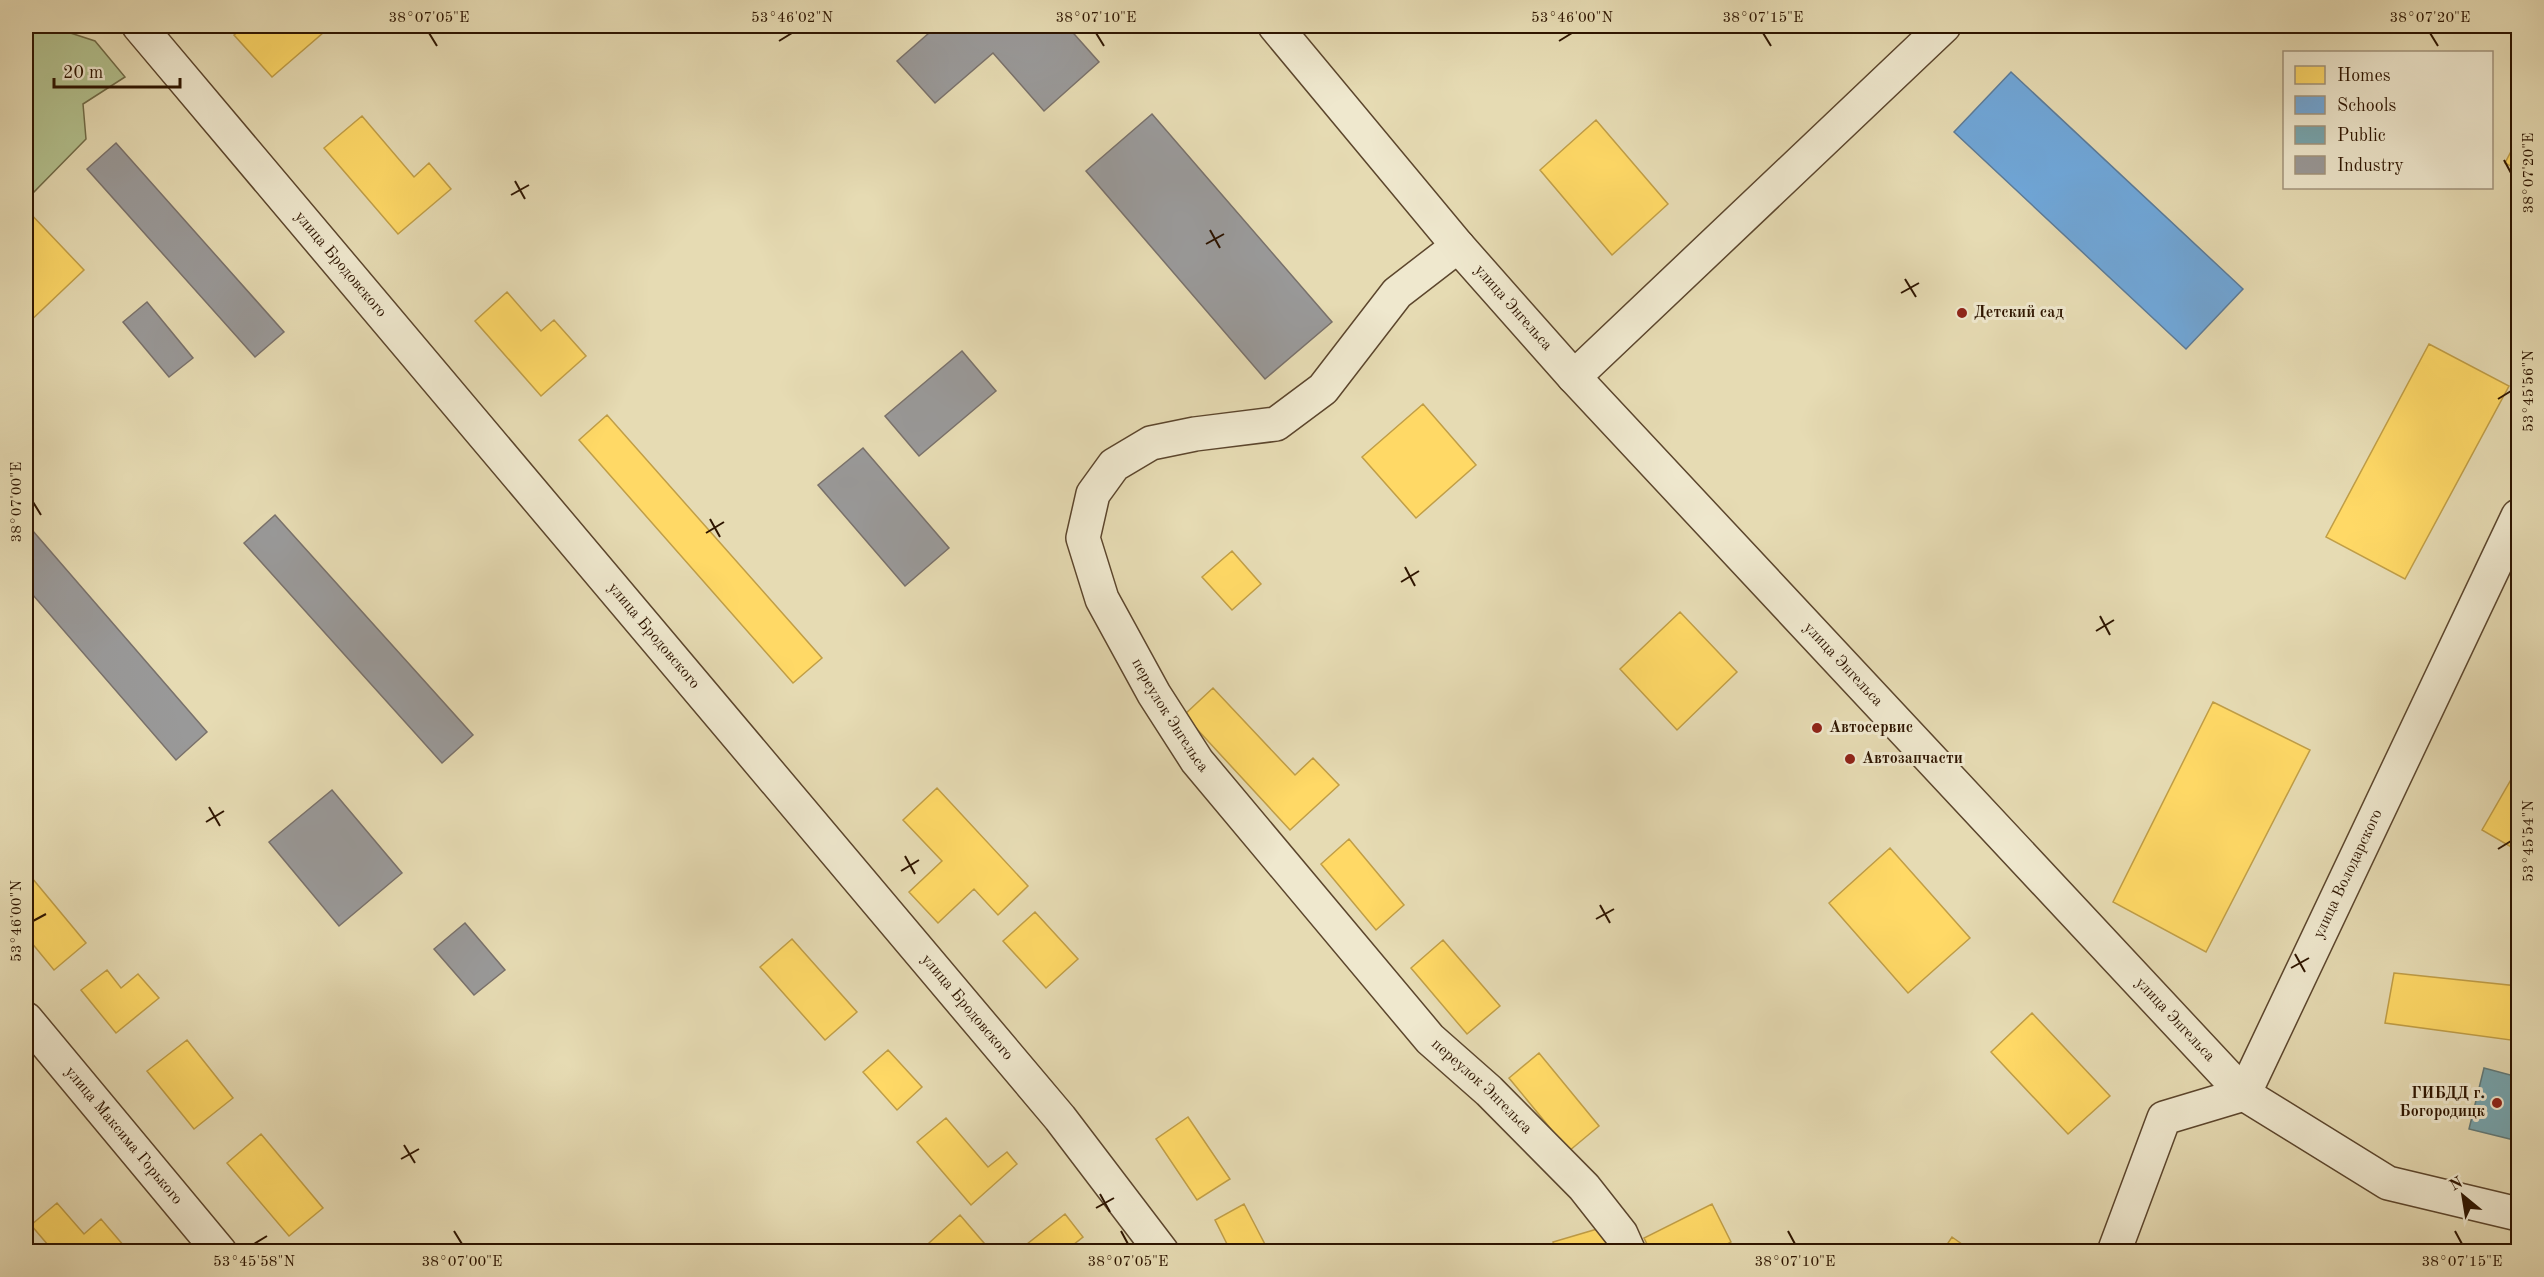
<svg xmlns="http://www.w3.org/2000/svg" width="2544" height="1277" font-family="'Old Standard TT',serif">
<style>
.green{fill:#b3c18e;stroke:#706b47;stroke-width:1.5}
.homes{fill:#ffd966;stroke:#c09e47;stroke-width:1.5}
.schools{fill:#6fa8dc;stroke:#5c7c9a;stroke-width:1.5}
.public{fill:#76a5af;stroke:#607a7a;stroke-width:1.5}
.industry{fill:#999;stroke:#79716b;stroke-width:1.5}
.lines{fill:none;stroke-linecap:round;stroke-linejoin:round}
.minor-casing{stroke:#5c462d;stroke-width:36}
.minor{stroke:#efe8ce;stroke-width:33}
.ticks{fill:none;stroke:#2e1500;stroke-width:2}
.poi-dot{fill:#8f2418;stroke:#efe8ce;stroke-width:2}
.labels{text-anchor:middle;dominant-baseline:central;stroke-width:6;stroke-linejoin:round;paint-order:stroke}
.street-label{font-size:16px;fill:#2e1500;stroke:#efe8ce}
.poi-label{font-size:16px;font-weight:bold;fill:#2e1500;stroke:#efe8ce;text-anchor:start}
.neatline{fill:none;stroke:#2e1500;stroke-width:2}
.ticks-label{font-size:15px;text-anchor:middle;fill:#2e1500}
</style>
<rect width="100%" height="100%" fill="#e6dbb3"/>
<filter id="stains"><feTurbulence type="fractalNoise" baseFrequency=".00333" numOctaves="4"/><feColorMatrix values="0 0 0 0 .2 0 0 0 0 .09 0 0 0 0 .02 0 0 0 .5 -.17"/></filter>
<radialGradient id="worn" r=".72"><stop offset=".6" stop-color="#630" stop-opacity="0"/><stop offset="1" stop-color="#630" stop-opacity=".3"/></radialGradient>
<!-- green -->
<path class="green" d="M26,26H49L95,41L125,77L83,104L86,139L30,196L26,194Z"/>
<!-- homes -->
<path class="homes" d="M245,26H331L272,77L234,35Z
M362,116L414,177L429,163L451,189L398,234L324,148Z
M1596,120L1668,204L1612,255L1540,170Z
M2518,138V170L2505,163Z
M27,210L84,270L26,325V211Z
M507,292L541,331L554,320L586,356L541,396L475,321Z
M2429,344L2509,386L2405,579L2326,537Z
M1423,404L1476,465L1416,518L1362,457Z
M607,415L822,658L793,683L579,440Z
M1232,551L1261,584L1232,610L1202,577Z
M1680,612L1737,672L1677,730L1620,669Z
M1213,688L1295,775L1313,758L1339,785L1290,830L1184,715Z
M2213,702L2310,750L2206,952L2113,902Z
M2516,771L2518,773V851L2482,830Z
M937,788L1028,886L998,915L974,889L938,923L909,892L942,861L903,820Z
M1349,839L1404,905L1376,930L1321,864Z
M1890,848L1970,938L1908,993L1829,903Z
M32,878L86,943L54,970L26,936V883Z
M1035,912L1078,959L1046,988L1003,941Z
M792,939L857,1012L825,1040L760,967Z
M1443,940L1500,1006L1467,1034L1411,968Z
M107,970L121,988L138,974L159,998L116,1033L81,990Z
M2394,973L2518,986V1041L2385,1023Z
M2032,1013L2110,1096L2068,1134L1991,1052Z
M187,1040L233,1098L194,1129L147,1071Z
M888,1050L922,1087L897,1110L863,1072Z
M1539,1053L1599,1126L1569,1151L1509,1078Z
M1188,1117L1230,1179L1197,1200L1156,1139Z
M946,1118L988,1167L1007,1152L1017,1164L971,1205L917,1142Z
M261,1134L323,1208L289,1236L227,1163Z
M57,1203L84,1234L101,1219L124,1246L118,1252H54L31,1225Z
M1244,1204L1269,1252H1231L1215,1220Z
M1712,1204L1731,1242L1713,1252H1651L1644,1238Z
M1065,1214L1083,1237L1064,1252H1017Z
M960,1215L984,1243L974,1252H919Z
M1604,1227L1611,1252H1556L1553,1242Z
M1952,1237L1973,1252H1942Z"/>
<!-- schools -->
<path class="schools" d="M2011,72L2243,289L2186,349L1954,132Z"/>
<!-- public -->
<path class="public" d="M2484,1068L2518,1077V1141L2469,1129Z"/>
<!-- industry -->
<path class="industry" d="M937,26H1067L1099,62L1044,111L993,53L935,103L897,61Z
M1152,114L1332,322L1265,379L1086,171Z
M116,143L284,332L255,357L87,169Z
M147,302L193,358L169,377L123,322Z
M962,351L996,391L919,456L885,416Z
M863,448L949,548L905,586L818,485Z
M275,515L473,735L442,763L244,543Z
M26,523L207,732L176,760L26,587Z
M332,790L402,873L339,926L269,842Z
M465,923L505,970L474,995L434,949Z"/>
<g class="lines">
<!-- minor casing -->
<g class="minor-casing">
<g id="minor">
<path id="s1" d="M139,26L1060,1118L1162,1252"/>
<path id="s2" d="M1275,26L1458,246L1574,377L2244,1094L2388,1183L2518,1214"/>
<path id="s3" d="M1458,246L1397,293L1323,389L1276,424L1195,434L1151,443L1114,465L1093,494L1083,538L1102,599L1154,694L1197,761L1430,1039L1489,1091L1584,1187L1621,1234L1629,1252"/>
<path d="M1574,377L1944,26"/>
<path id="s4" d="M26,1019L220,1252"/>
<path id="s5" d="M2114,1252L2164,1118L2244,1094L2518,516"/>
</g>
</g>
<!-- minor -->
<use href="#minor" class="minor"/>
</g>
<!-- ticks -->
<path class="ticks" d="M429,33L437,46M1096,33L1104,46M1763,33L1771,46M2430,33L2438,46M779,41L792,33M1559,41L1572,33M2504,160L2511,173M515,181L525,199M511,195L529,185M1210,230L1220,248M1206,244L1224,234M1905,279L1916,297M1901,293L1919,283M2498,399L2511,391M33,502L41,515M710,519L720,537M706,533L724,522M1405,567L1415,586M1401,582L1419,571M2100,616L2110,635M2096,631L2114,620M209,807L220,826M206,822L224,811M2498,849L2511,841M905,856L915,874M901,871L919,860M1600,905L1610,923M1596,919L1614,909M33,921L46,914M2295,954L2305,972M2291,968L2309,958M404,1145L415,1163M401,1159L419,1149M1100,1194L1110,1212M1096,1208L1114,1198M454,1231L462,1244M1121,1231L1128,1244M1788,1231L1795,1244M2455,1231L2462,1244M254,1244L267,1236"/>
<!-- markers -->
<g class="poi-dot">
<circle cx="1962" cy="313" r="6"/>
<circle cx="1817" cy="728" r="6"/>
<circle cx="1850" cy="759" r="6"/>
<circle cx="2497" cy="1103" r="6"/>
</g>
<g class="labels">
<!-- street labels -->
<g class="street-label">
<text stroke="none"><textPath href="#s1" startOffset="312">улица Бродовского</textPath></text>
<text stroke="none"><textPath href="#s2" startOffset="369">улица Энгельса</textPath></text>
<text stroke="none"><textPath href="#s1" startOffset="798">улица Бродовского</textPath></text>
<text stroke="none"><textPath href="#s2" startOffset="855">улица Энгельса</textPath></text>
<text stroke="none"><textPath href="#s3" startOffset="706">переулок Энгельса</textPath></text>
<text stroke="none"><textPath href="#s5" startOffset="470">улица Володарского</textPath></text>
<text stroke="none"><textPath href="#s1" startOffset="1284">улица Бродовского</textPath></text>
<text stroke="none"><textPath href="#s2" startOffset="1341">улица Энгельса</textPath></text>
<text stroke="none"><textPath href="#s3" startOffset="1192">переулок Энгельса</textPath></text>
<text stroke="none"><textPath href="#s4" startOffset="152">улица Максима Горького</textPath></text>
</g>
<!-- poi labels -->
<g class="poi-label">
<text x="1974" y="313">Детский сад</text>
<text x="1829" y="728">Автосервис</text>
<text x="1862" y="759">Автозапчасти</text>
<text x="2485" y="1094" text-anchor="end">ГИБДД г.<tspan x="2485" dy="18">Богородицк</tspan></text>
</g>
</g>
<!-- margin -->
<rect width="2544" height="1277" fill="none" stroke="#e6dbb3" stroke-width="66"/>
<!-- legend -->
<rect x="2283" y="51" width="210" height="138" fill="#efe8ce" stroke="#a2947c" stroke-width="1.5"/>
<rect x="2295" y="66" width="30" height="18" fill="#ffd966" stroke="#a2947c" stroke-width="1.5"/>
<text x="2337" y="81" font-size="18" fill="#2e1500">Homes</text>
<rect x="2295" y="96" width="30" height="18" fill="#6fa8dc" stroke="#a2947c" stroke-width="1.5"/>
<text x="2337" y="111" font-size="18" fill="#2e1500">Schools</text>
<rect x="2295" y="126" width="30" height="18" fill="#76a5af" stroke="#a2947c" stroke-width="1.5"/>
<text x="2337" y="141" font-size="18" fill="#2e1500">Public</text>
<rect x="2295" y="156" width="30" height="18" fill="#999999" stroke="#a2947c" stroke-width="1.5"/>
<text x="2337" y="171" font-size="18" fill="#2e1500">Industry</text>
<!-- north arrow -->
<g transform="translate(2463 1196) rotate(330)" stroke="#efe8ce" stroke-width="4.5" paint-order="stroke">
<path d="M0-4.5L10 22L0 15L-10 22Z" fill="#2e1500"/>
<text y="-9" font-size="16" font-weight="bold" text-anchor="middle" fill="#2e1500">N</text>
</g>
<!-- scale -->
<path d="M54 78v9h126v-9" fill="none" stroke="#2e1500" stroke-width="3"/>
<text x="63" y="78" font-size="18" fill="#2e1500" stroke="#efe8ce" stroke-width="4.5" paint-order="stroke">20 m</text>
<rect x="33" y="33" width="2478" height="1211" class="neatline"/>
<g class="ticks-label">
<text x="429" y="22">38°07'05"E</text>
<text x="792" y="22">53°46'02"N</text>
<text x="1096" y="22">38°07'10"E</text>
<text x="1572" y="22">53°46'00"N</text>
<text x="1763" y="22">38°07'15"E</text>
<text x="2430" y="22">38°07'20"E</text>
<text transform="translate(2528 173) rotate(-90)" y="5">38°07'20"E</text>
<text transform="translate(2528 391) rotate(-90)" y="5">53°45'56"N</text>
<text transform="translate(16 502) rotate(-90)" y="5">38°07'00"E</text>
<text transform="translate(2528 841) rotate(-90)" y="5">53°45'54"N</text>
<text transform="translate(16 921) rotate(-90)" y="5">53°46'00"N</text>
<text x="254" y="1266">53°45'58"N</text>
<text x="462" y="1266">38°07'00"E</text>
<text x="1128" y="1266">38°07'05"E</text>
<text x="1795" y="1266">38°07'10"E</text>
<text x="2462" y="1266">38°07'15"E</text>
</g>
<rect width="100%" height="100%" filter="url(#stains)"/>
<rect width="100%" height="100%" fill="url(#worn)"/>
</svg>
